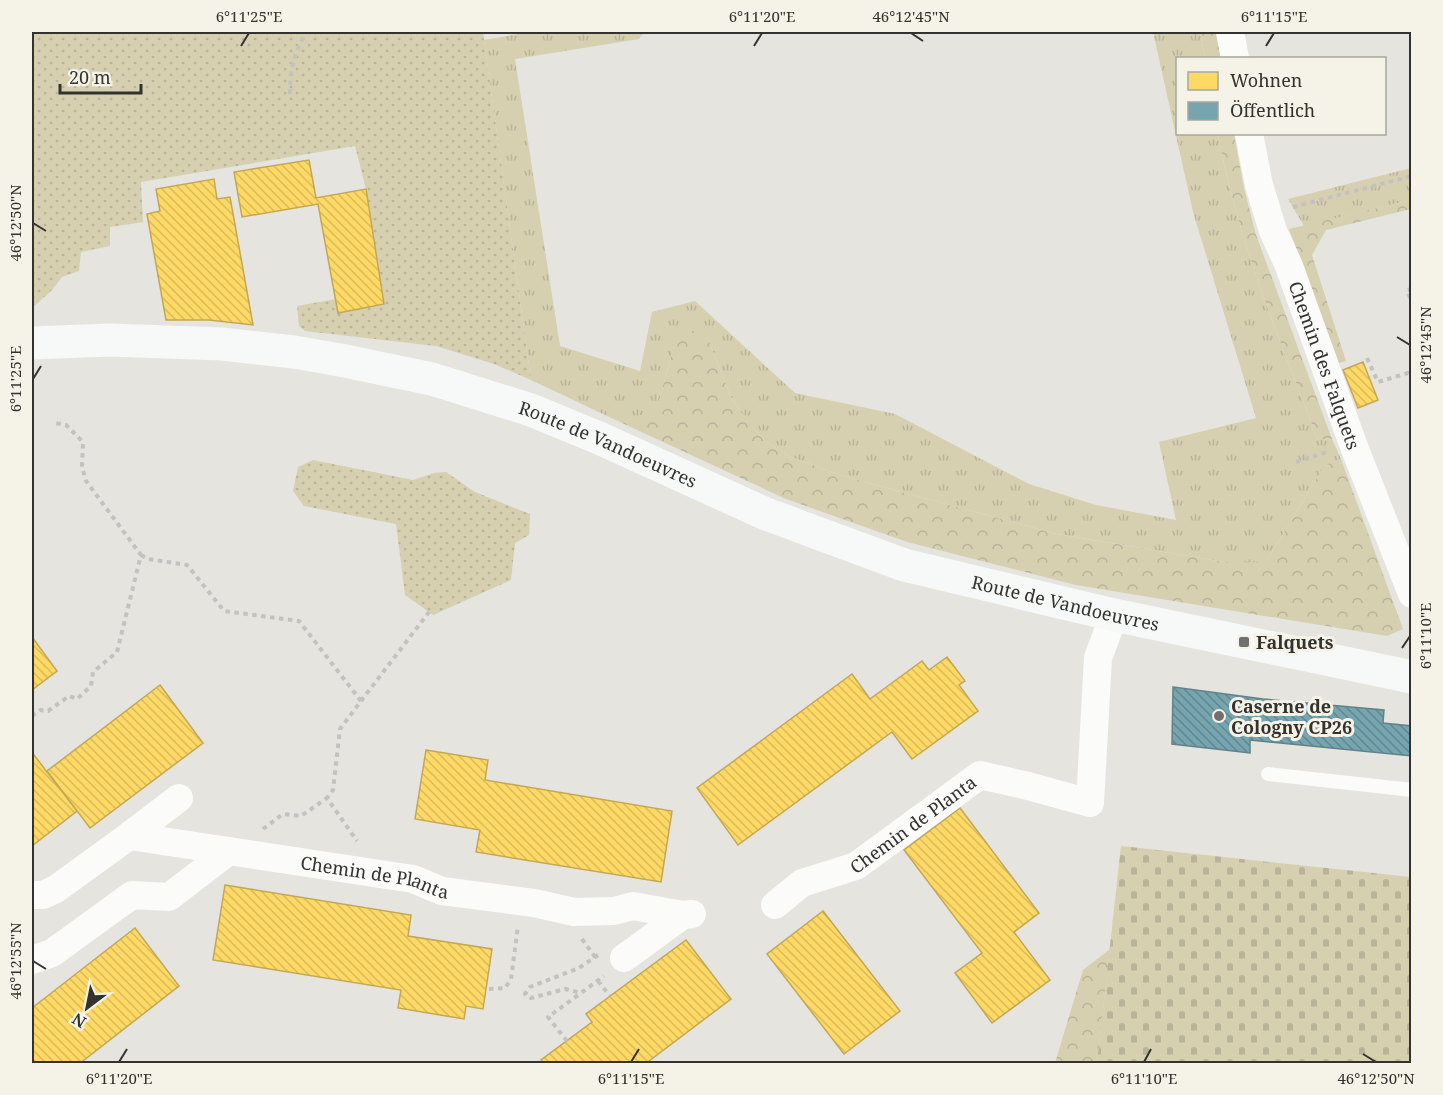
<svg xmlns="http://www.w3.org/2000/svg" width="1443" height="1095" font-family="'Noto Serif',serif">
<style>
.grass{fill:url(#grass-tufts)}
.forest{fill:url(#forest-crowns)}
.cemetery{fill:url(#cemetery-stones)}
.park{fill:url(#park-dots)}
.homes{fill:url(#homes-back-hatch);stroke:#c2a755;stroke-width:1.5}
.public{fill:url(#public-back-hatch);stroke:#628288;stroke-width:1.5}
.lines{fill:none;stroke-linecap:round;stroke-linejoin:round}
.path{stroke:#c3c2c0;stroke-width:4;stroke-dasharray:4.5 4.5;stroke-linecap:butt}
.lane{stroke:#fbfbfa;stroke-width:14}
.street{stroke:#fbfbfa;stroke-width:28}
.secondary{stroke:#f7f8f8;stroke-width:33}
.ticks{fill:none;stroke:#33322e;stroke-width:2}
.poi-dot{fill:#71706c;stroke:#f5f3e8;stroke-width:2}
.labels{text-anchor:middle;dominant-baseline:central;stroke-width:6;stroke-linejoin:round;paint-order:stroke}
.street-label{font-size:18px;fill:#33322e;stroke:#f5f3e8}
.poi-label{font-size:18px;font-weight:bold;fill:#33322e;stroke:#f5f3e8;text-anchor:start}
.neatline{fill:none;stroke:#33322e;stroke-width:2}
.ticks-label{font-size:15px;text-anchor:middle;fill:#33322e}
</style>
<defs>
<pattern id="grass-tufts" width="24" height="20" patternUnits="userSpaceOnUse" patternTransform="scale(1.5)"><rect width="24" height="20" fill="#d6d0b1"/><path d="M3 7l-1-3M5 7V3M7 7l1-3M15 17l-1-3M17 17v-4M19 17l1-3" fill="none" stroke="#b8b399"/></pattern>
<pattern id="forest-crowns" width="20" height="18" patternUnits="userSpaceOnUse" patternTransform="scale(1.5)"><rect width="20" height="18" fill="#d6d0b1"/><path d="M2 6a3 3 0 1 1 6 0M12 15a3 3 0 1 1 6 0" fill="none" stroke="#b8b399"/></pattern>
<pattern id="cemetery-stones" width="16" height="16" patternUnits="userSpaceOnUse" patternTransform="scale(1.5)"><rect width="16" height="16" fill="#d6d0b1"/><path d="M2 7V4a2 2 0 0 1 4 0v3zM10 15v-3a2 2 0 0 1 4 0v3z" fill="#b8b399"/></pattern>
<pattern id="park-dots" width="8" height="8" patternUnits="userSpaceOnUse" patternTransform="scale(1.5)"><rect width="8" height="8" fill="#d6d0b1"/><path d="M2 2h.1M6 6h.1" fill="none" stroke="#b8b399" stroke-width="1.8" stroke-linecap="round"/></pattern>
<pattern id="homes-back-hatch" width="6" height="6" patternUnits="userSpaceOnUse" patternTransform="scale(1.5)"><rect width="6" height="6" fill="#ffd966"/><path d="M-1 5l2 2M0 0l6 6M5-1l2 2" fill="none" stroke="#dbbb59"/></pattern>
<pattern id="public-back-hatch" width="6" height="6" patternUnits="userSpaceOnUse" patternTransform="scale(1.5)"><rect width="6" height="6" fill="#76a5af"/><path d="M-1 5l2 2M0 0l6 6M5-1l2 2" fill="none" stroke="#61878f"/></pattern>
</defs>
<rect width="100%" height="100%" fill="#e5e4de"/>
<!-- grass -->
<path class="grass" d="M529,32H644L639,39L515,59L560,346L640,371L652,312L695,301L795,393L895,414L1029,484L1096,505L1176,520L1159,442L1256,418L1193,212L1153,32H1200L1205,58H1178V134H1218C1237,240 1280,340 1318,440L1332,439L1341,459L1325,465L1266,562H1224L1057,534L839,475L789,456L764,440L746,420L731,397L708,339L675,342L659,401L653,411L622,423L531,380L484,40Z
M1411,168V200L1304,226L1288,199Z"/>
<!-- forest -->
<path class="forest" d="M1200,32H1216L1221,58H1205Z
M1218,134H1234L1244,188L1256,235L1332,439L1318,440C1280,340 1237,240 1218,134Z
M1411,200V209L1326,230L1312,255L1346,361L1339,363L1289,229Z
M689,329L708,339L731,397L746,420L764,440L789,456L839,475L1057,534L1224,562H1266L1325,465L1341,459L1403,629L1387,636L1076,585L907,542L786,499L622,423L653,410L659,401L675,342L682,331Z
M1110,949L1097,1063H1055L1083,970Z"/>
<!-- cemetery -->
<path class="cemetery" d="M1121,846L1411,877V1063H1097Z"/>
<!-- park -->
<path class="park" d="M32,32H483L531,380L494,364L436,346L305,331L299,326L297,306L336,299L339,312L384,304L366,189L355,146L141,182L143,222L110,227V246L81,252L79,271L62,277L51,291L32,308Z
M313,460L413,480L434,473L446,472L475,492L530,514L529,535L515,543L511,580L433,615L405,595L396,524L304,506L293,491L298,467Z"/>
<!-- homes -->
<path class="homes" d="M309,160L316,198L366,189L384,304L338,313L318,204L242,217L234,172Z
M214,179L217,199L230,197L253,325L209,320H166L147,214L160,211L156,189Z
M1363,362L1378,400L1358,408L1343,370Z
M32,637L57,671L32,690Z
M947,657L965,681L959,685L978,711L912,759L892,732L738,845L697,788L852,674L870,699L922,661L929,670Z
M160,685L203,743L90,828L47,771Z
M426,750L488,760L485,780L672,811L661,882L476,852L480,830L415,819Z
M34,755L77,811L32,846V757Z
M960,808L1039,913L1014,932L1050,980L992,1023L955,973L982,953L904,850Z
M225,885L411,915L408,936L492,949L483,1009L466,1006L464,1019L398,1008L401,990L213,960Z
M823,911L900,1011L844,1054L767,954Z
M135,928L179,986L79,1064H32V1008Z
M686,940L731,999L645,1064H544L541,1060L592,1022L586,1014Z"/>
<!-- public -->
<path class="public" d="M1173,687L1263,699L1384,710L1383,723L1412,726V756L1250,740V753L1172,744Z"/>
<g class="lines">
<!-- path -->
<path class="path" d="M290,94C290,68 294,55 306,32
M1293,207L1412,176
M1412,289L1407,290L1412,303
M1367,358L1378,382L1408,373L1412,380
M1296,462L1327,452
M141,555L148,559L187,565L224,611L299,621L361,701L340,729L333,790L327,798L357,841
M361,701L429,612
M32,716L40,710L48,711L69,696L77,699L91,686L93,672L117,652L141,555L86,481L82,467L83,442L66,425L55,423
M263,829L283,814L301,816L327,798
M582,939L595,957
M598,955L579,968L530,987L525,994L531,998L565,989L581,993L604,976
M598,981L610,996
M489,989L505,988L511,979L518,926
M567,1041L548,1017L581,993"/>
<!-- lane -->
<path class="lane" d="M1268,774L1412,790"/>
<!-- street -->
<g class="street">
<path d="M1230,32L1235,58"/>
<path id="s1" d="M1249,134L1259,185L1273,231L1289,266L1353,444L1412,594"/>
<path d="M129,836L179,798"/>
<path d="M32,895H43L56,889L129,836L229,851"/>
<path id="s2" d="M775,905L802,883L856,866L980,775L1028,786L1090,803L1098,658L1114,615"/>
<path d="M624,958L683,915"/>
<path id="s3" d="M32,960L52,953L132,895L169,897L229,851L413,879L442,891L534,903L574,912L614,911L633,906L683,915L692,914"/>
</g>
<!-- secondary -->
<path class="secondary" id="s4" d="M32,343L110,340L222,344L294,352L340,360L432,379L531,410L599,438L766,514L904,565L1114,615L1412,677"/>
</g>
<!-- ticks -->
<path class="ticks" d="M911,33L923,41M241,46L249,33M754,46L762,33M1266,46L1274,33M33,223L46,231M1397,337L1410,345M33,379L41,366M1402,648L1410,636M33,961L46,969M1363,1054L1376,1062M119,1062L127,1049M631,1062L639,1049M1144,1062L1151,1049"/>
<!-- markers -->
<g class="poi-dot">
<rect x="1238" y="636" width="12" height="12" rx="3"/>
<circle cx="1219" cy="716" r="6"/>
</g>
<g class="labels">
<!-- street labels -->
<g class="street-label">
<text stroke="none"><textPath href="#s1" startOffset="244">Chemin des Falquets</textPath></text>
<text stroke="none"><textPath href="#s4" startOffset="591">Route de Vandoeuvres</textPath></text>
<text stroke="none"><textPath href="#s4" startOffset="1077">Route de Vandoeuvres</textPath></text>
<text stroke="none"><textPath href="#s2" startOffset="162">Chemin de Planta</textPath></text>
<text stroke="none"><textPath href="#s3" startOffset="381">Chemin de Planta</textPath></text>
</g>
<!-- poi labels -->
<g class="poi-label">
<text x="1256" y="642">Falquets</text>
<text x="1231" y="706">Caserne de<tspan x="1231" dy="21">Cologny CP26</tspan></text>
</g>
</g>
<!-- border -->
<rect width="1443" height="1095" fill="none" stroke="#f5f3e8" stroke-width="66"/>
<!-- legend -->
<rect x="1176" y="57" width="210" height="78" fill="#f5f3e8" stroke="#a7a69e" stroke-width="1.5"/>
<rect x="1188" y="72" width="30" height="18" fill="#ffd966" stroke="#a7a69e" stroke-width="1.5"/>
<text x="1230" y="87" font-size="18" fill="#33322e">Wohnen</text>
<rect x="1188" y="102" width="30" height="18" fill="#76a5af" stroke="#a7a69e" stroke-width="1.5"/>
<text x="1230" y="117" font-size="18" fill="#33322e">Öffentlich</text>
<!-- north arrow -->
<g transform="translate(87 1008) rotate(212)" stroke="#f5f3e8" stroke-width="4.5" paint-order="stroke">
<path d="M0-4.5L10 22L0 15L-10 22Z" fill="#33322e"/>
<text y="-9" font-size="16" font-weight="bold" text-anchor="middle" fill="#33322e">N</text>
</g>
<!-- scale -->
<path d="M60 84v9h81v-9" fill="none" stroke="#33322e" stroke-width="3"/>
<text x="69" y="84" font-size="18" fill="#33322e" stroke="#f5f3e8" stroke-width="4.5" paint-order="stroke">20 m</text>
<rect x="33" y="33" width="1377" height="1029" class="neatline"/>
<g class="ticks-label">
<text x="249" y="22">6°11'25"E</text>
<text x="762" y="22">6°11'20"E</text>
<text x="911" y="22">46°12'45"N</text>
<text x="1274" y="22">6°11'15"E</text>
<text transform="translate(16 223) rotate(-90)" y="5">46°12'50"N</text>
<text transform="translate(1426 345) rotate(-90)" y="5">46°12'45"N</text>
<text transform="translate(16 379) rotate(-90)" y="5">6°11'25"E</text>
<text transform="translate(1426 636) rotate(-90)" y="5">6°11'10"E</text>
<text transform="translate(16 961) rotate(-90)" y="5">46°12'55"N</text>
<text x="119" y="1084">6°11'20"E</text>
<text x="631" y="1084">6°11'15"E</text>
<text x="1144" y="1084">6°11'10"E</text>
<text x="1376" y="1084">46°12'50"N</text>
</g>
</svg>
